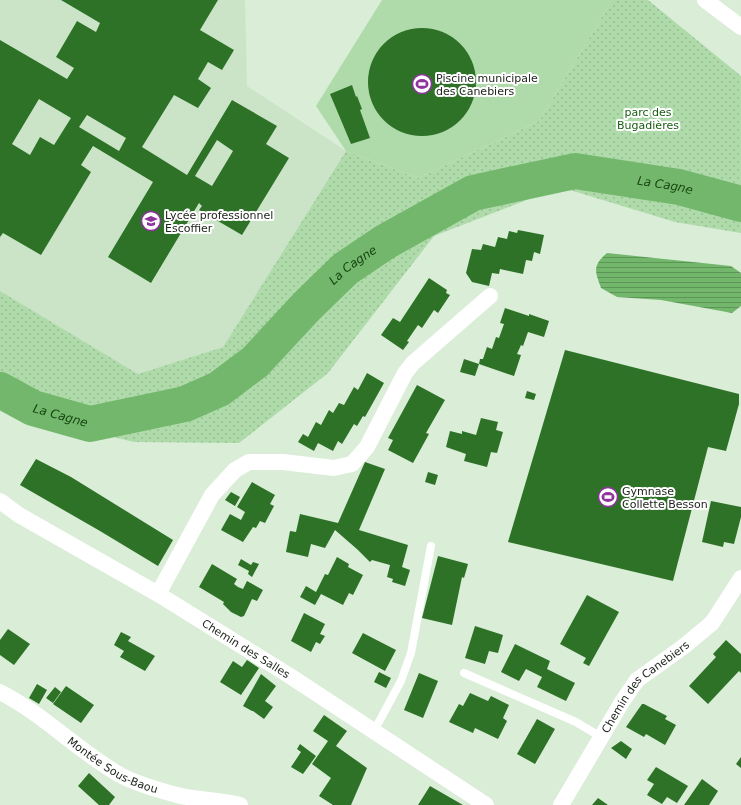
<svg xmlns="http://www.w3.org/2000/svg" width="741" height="805" font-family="'DejaVu Sans',sans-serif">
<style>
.built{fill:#cbe4c8}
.park{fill:url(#park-dots)}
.pitch{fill:#afdbaa}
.water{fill:url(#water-rules)}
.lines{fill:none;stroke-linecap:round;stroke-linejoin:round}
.river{stroke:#72b76b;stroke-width:36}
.building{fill:#2e7228;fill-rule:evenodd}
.service{stroke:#fff;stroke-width:8}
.minor{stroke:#fff;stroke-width:16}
.labels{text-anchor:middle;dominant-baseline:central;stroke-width:4;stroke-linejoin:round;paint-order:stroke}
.poi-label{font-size:11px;fill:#20271f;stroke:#fff;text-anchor:start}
.park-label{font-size:11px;fill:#185d12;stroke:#fff}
.street-label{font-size:11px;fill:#20271f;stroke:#fff}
.water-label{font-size:12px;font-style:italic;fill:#174613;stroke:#fff}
</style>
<defs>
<pattern id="park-dots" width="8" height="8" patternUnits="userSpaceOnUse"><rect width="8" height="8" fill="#afdbaa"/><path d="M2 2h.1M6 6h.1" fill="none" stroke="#96bc92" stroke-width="1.8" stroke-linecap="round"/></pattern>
<pattern id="water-rules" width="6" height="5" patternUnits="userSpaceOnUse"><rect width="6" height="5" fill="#72b76b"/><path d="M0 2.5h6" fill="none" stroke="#5d9557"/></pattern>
</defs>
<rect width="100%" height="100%" fill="#d9edd7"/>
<!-- built -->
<path class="built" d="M0,0H245L247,86L346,151L223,347L138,374L0,291Z"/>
<!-- park -->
<path class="park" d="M612,0H648L741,76V233L675,222L560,187L434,236L328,373L239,443L134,442L31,417L0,377V291L138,374L223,347L346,151L418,178L539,121Z"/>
<!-- pitch -->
<path class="pitch" d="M382,0H612L539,121L418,178L346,151L316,106Z"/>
<!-- water -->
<path class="water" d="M607,253L731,266L741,273V306L732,313L661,300L617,297L601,288C595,271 592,266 607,253Z"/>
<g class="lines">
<!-- river -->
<path class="river" id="s1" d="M0,390L33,408L90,424L185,404L219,389L255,362L307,306L345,269L385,242L473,193L575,171L679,187L741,204"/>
</g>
<!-- building -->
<path class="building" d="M61,0H218L200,30L234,50L222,70L208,62L198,79L211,88L198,108L174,95L142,147L187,175L232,100L277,126L266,144L289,158L242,235L199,210L202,206L199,203L151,283L108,257L153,182L93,146L81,165L91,172L41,255L3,233L0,237V40L67,79L74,68L56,57L77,21L96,32L100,23ZM39,99L71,118L54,145L40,137L30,155L12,144ZM87,115L126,138L119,151L79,127ZM217,140L233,151L212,186L195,176Z
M368 82a54 54 0 1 1 108 0a54 54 0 1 1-108 0Z
M352,85L356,97L357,96L362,109L360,110L370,138L351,144L330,94Z
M518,230L544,235L540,254L534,252L532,261L526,260L523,274L500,269L499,274L492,273L489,286L472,282L466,273L472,249L481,250L483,244L495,247L498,237L507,239L509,231L517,233Z
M429,278L447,290L446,293L450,295L438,313L434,310L422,328L418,325L407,341L409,342L403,350L381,335L393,318L400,322Z
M505,308L529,316V314L549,321L544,337L528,332L523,346L521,345L517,354L521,355L514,376L479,364L480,359H483L487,347L492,349L496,337L499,338L504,324L500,323Z
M565,350L739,394V404L726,451L708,447L673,581L508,542Z
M464,359L479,364L475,376L460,372Z
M367,373L384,383L365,417L363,416L357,426L354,424L342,444L338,441L333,451L318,443L314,451L298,442L303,434L308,437L316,422L321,425L329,410L333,413L339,403L344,405L354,387L358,390Z
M417,385L445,400L426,433L429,434L413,463L388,450L393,440L388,438Z
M527,391L536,394L534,400L525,398Z
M481,418L498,422L496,430L503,432L497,453L491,452L487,467L464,461L466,454L446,447L450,431L462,434V431L476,435Z
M36,459L71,477L173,540L158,566L100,531L20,485Z
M365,462L385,469L359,530L408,545L402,567L410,570L405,586L392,582L393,579L387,577L390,565L372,560L370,562L358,550L335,530L325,548L311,544L308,557L286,552L290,531L296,532L300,514L338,523Z
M428,472L438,475L435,485L425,482Z
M252,482L275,495L270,504L274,506L265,523L260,521L256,528L253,527L243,542L221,530L230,514L241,520L245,512L237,507Z
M231,492L240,497L235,506L225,500Z
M711,501L741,507V517L734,544L724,542L723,547L702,542Z
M438,556L468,564L464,578L462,577L452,625L422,618Z
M337,557L349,564L348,567L363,575L353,595L349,593L343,605L321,594L315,605L300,597L306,586L316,592L325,574L328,575Z
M241,559L251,565L253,562L259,564L252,577L248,574L249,571L238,565Z
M212,564L237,579L234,584L238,587L243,589L247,581L263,590L257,601L252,599L244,616L241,617L231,612L223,604L224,602L199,587Z
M587,595L619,612L589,666L583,663L586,658L560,644Z
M304,613L325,624L320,634L325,636L320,644L316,642L311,652L291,641Z
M475,626L503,635L498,653L489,651L485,664L465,658Z
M8,629L30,644L14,665L0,655V640Z
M121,632L131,637L128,641L155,656L145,671L120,657L124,651L114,645Z
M363,633L396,650L385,671L352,653Z
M726,640L741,654V673L739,671L708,704L689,686L716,657L713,654Z
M515,644L550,661L547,669L575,683L566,701L537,687L542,677L526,669L519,681L501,672Z
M247,660L259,668L241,695L220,682L233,661L242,667Z
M379,672L391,678L386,688L374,682Z
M419,673L438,681L423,718L404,710Z
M261,674L276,686L265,701L273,707L264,719L253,711H252L243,706Z
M37,684L47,690L39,704L29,698Z
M66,686L94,705L81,723L53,704Z
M55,687L61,692L53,703L46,698Z
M470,693L488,701L491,696L509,705L503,718L507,721L498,739L475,728L473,733L449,722L459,704L463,706Z
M642,704H644L667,716L665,719L676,725L665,745L646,734L644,737L626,727Z
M324,715L347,731L336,746L367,768L351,805H333L319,796L331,778L312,764L328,741L313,731Z
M537,719L555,729L535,764L517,754Z
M621,741L632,749L626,759L611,748Z
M300,744L316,756L303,774L291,767L301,752L297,749Z
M741,757V768L736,764Z
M656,767L688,786L677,803L667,797L662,804L647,795L654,784L647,780Z
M89,773L115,797L109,805H99L78,786Z
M702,779L718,791L709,805H684Z
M430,786L463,805H418Z
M598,798L608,805H592Z"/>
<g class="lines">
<!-- service -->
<path class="service" d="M464,673L576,722L601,737
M374,731L401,681L411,653L431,546"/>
<!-- minor -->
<g class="minor">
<path d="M705,0L741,27"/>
<path id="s2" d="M0,501L19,515L158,594L290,676L486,805"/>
<path d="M158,594L212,495L235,470L249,462H283L334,468L352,464L367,447L405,373L413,363L490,296"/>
<path id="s3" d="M0,692C43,714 77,750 120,775C137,784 158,790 177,795C197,800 219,800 240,805"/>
<path id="s4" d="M561,805L622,702L637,680L683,647L712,623L741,578"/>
</g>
</g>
<!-- icons -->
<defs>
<g id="stadium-ring" transform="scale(1)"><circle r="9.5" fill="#fff" stroke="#8f339d" stroke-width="1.5"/><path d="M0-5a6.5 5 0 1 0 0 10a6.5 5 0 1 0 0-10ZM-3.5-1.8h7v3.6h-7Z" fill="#8f339d"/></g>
<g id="school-ring" transform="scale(1)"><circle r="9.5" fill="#fff" stroke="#8f339d" stroke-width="1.5"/><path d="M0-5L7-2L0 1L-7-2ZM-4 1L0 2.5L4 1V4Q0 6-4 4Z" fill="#8f339d"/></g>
</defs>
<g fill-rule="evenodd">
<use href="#stadium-ring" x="422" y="84"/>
<use href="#school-ring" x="151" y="221"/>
<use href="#stadium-ring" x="608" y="497"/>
</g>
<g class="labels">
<!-- poi labels -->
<g class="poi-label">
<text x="436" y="78">Piscine municipale<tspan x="436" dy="13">des Canebiers</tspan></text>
<text x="165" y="215">Lycée professionnel<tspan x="165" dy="13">Escoffier</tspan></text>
<text x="622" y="491">Gymnase<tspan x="622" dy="13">Collette Besson</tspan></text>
</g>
<!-- park labels -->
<g class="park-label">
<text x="648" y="112">parc des<tspan x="648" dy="13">Bugadières</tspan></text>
</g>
<!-- street labels -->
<g class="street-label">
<text stroke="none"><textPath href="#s2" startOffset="287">Chemin des Salles</textPath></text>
<text stroke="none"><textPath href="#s4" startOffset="147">Chemin des Canebiers</textPath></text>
<text stroke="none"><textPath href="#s3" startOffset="135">Montée Sous-Baou</textPath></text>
</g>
<!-- water labels -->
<g class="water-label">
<text stroke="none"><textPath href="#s1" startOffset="750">La Cagne</textPath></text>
<text stroke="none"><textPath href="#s1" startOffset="414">La Cagne</textPath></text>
<text stroke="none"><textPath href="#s1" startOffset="66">La Cagne</textPath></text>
</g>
</g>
</svg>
